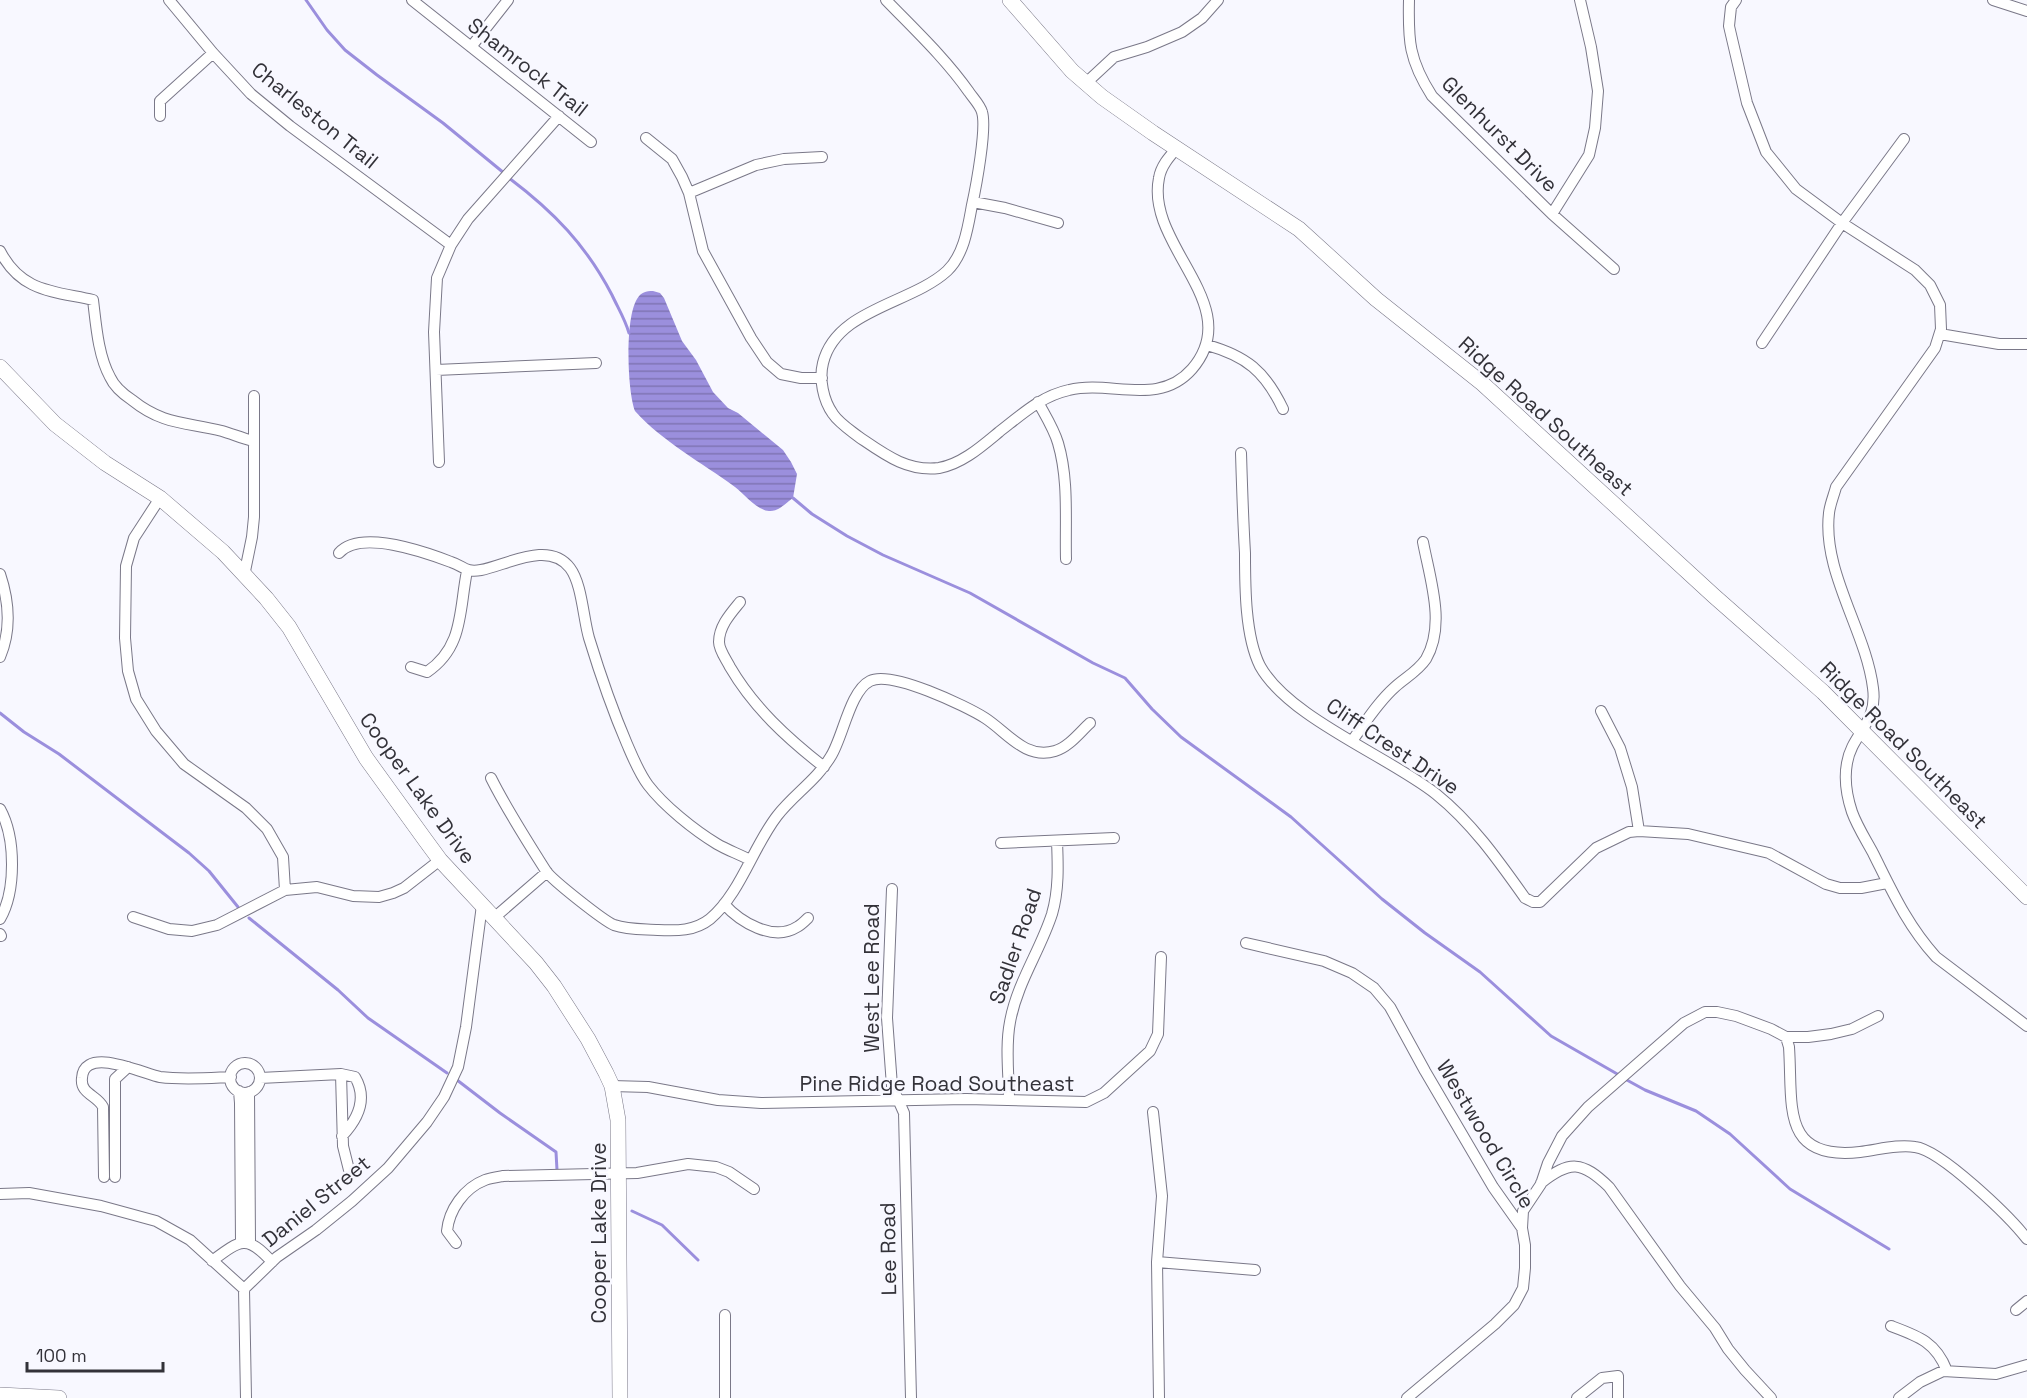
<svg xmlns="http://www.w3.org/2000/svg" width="2027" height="1398" font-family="'Space Grotesk',sans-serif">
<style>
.water{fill:url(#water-rules)}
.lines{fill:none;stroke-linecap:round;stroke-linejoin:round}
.stream{stroke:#9b8fdd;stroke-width:3}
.street-casing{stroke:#7a7888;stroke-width:12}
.secondary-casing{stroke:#7a7888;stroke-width:16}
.street{stroke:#fff;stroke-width:10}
.secondary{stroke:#fff;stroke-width:15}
.labels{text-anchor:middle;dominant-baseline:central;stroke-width:5;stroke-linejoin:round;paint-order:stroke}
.street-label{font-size:21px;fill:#333239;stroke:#f8f8ff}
</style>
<defs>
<pattern id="water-rules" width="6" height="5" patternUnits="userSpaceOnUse" patternTransform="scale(1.5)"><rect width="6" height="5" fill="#9b8fdd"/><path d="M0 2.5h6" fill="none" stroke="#7f75b4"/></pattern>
</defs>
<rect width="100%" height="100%" fill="#f8f8ff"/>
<!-- water -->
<path class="water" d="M653,291L660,293L664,298L682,341L696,360L713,392L728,408L738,413L783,450L791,462L797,474L793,498C786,503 778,512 769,511C757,510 744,494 735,487C701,462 663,442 635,411C627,390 625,318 637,299C641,292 646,291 653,291Z"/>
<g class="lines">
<!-- stream -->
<path class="stream" d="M306,0L327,30L345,50L377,75L443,123L504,173
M509,178C554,212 586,245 612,295C618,308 625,319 629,333
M793,498L812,514L847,536L883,555L970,593L1093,663L1125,678L1152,709L1181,737L1291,817L1382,899L1425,933L1480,972L1551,1036L1619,1075
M0,713L24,732L59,754L189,853L209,871L238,907
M249,918L338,990L368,1018L447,1073
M1625,1079L1645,1090L1696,1111L1730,1134L1790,1189L1889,1249
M457,1080L500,1113L556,1152L557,1170
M632,1211L662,1225L698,1260"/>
<!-- street casing -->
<g class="street-casing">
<path id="street" d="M169,0L213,53L251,94L290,126L451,245
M412,0L591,142
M886,0C915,30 945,58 969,92C973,98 980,105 982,112C987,128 976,187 972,205C968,227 964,255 947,271C911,304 836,309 823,363C819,379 823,400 833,414C839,423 850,430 859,437C884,454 907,472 939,468C962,464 982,446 999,432C1021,415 1041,396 1069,390C1111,380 1159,407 1192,369C1247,305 1145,246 1159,178C1161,166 1169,157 1177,148
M1409,0C1408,41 1409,60 1432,96L1552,214L1614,269
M1736,0L1731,7L1729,26L1747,103L1766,152L1796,189L1842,223L1915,270L1930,285L1940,305L1941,329L1935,348L1836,487C1834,495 1830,504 1829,513C1822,572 1866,631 1873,688C1878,724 1852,733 1847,763C1844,779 1847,797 1852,812C1857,826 1866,840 1873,853C1892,891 1907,925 1936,957L2027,1026
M1993,0L2027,11
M471,47L508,0
M1086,83L1114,57L1147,47L1182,32L1202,18L1218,0
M160,116V101L213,53
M646,138L672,159L682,177L689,193L703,251L751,338L767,362L781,374L801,378H822
M689,193L756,165L784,159L822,157
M973,202L1005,208L1058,223
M1552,214L1589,155L1595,128L1598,91L1591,47L1580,0
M0,251C21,292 53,291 93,300C96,324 98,355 110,377C114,386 123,394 132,400C163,425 186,422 222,431C232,434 242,438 253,441
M1940,334L1999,344H2027
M1762,343L1842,223L1904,139
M1207,345C1246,356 1265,371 1283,409
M436,370L596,363
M1038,402C1045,415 1054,429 1058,443C1069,480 1065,521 1066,559
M1241,453C1242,486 1243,520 1245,553C1245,586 1245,636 1260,666C1289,718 1388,756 1436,794C1472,823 1498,860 1525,898L1533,902H1540L1596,848L1629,832L1639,831L1688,834L1769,853L1826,884L1840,888H1861L1887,883
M439,462L434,332L437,278L451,245L468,219L559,116
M160,498L134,538L126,566L125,638L128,671L136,699L156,731L184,764L246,808L267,829L283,857L285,890
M339,553C360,529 425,552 451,562C464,566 465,573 481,570C507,565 549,540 570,568C582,584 583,617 589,638C600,674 612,709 627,744C633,758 639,773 648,785C664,806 694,830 717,844C727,850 739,854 750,860
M0,574C9,601 11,631 0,657
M244,576L252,537L254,517V396
M740,602C731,613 719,626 719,642C719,650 726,659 730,667C754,708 787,738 824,767
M411,667L427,672C464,647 459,610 467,571
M1601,711L1620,748L1632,787L1639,831
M1352,741C1365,723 1378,702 1395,687C1405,678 1418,671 1426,659C1446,625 1430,579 1423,542
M491,778C507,810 527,841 546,871C552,880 604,921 614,925C628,930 644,929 658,930C677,931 695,931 710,919C740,894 753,847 777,816C793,795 817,780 831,756C843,737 850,691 870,681C891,670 966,706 985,718C1007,732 1025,760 1055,751C1069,747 1080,732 1090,723
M0,809C16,838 16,891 0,919
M1001,843L1114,838
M892,889L887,1018L892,1086L904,1113L911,1398
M724,904C740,922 773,942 797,927C801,925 805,921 808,918
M133,917L169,929L192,931L217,925L285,890L317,887L353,896L379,897L393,893L404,888L440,860
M495,917L547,872
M0,934L1,936
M1246,943L1324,961L1352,973L1374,988L1390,1007L1425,1071L1493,1187L1522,1228L1525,1245V1268L1523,1288L1514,1305L1495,1324L1407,1398
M1786,1037L1789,1047C1793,1105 1780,1161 1860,1152C1878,1150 1897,1144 1915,1147C1941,1150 2010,1217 2027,1239
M230 1078a15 15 0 1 1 30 0a15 15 0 1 1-30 0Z
M341,1074L343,1146L349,1170
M260,1078L341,1074L355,1077C368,1099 358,1119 342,1136
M612,1086L648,1087L718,1100L761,1103L966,1099L1086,1102L1104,1093L1150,1051L1158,1034L1161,957
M239,1091L240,1103L241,1243
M249,1092L250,1243
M1009,1100C1009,1075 1005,1047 1010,1022C1017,983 1040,951 1052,914C1059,890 1058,865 1057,841
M1153,1112L1162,1196L1157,1262L1159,1398
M104,1177L103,1107C97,1095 80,1094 82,1078C84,1045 144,1074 160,1077C183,1080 208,1078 231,1077
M115,1177V1079L128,1067
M1541,1183C1570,1160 1582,1161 1609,1187L1680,1286L1715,1328L1728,1349L1745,1370L1771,1398
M0,1194L29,1193L101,1206L156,1221L190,1240L244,1289
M1522,1228L1523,1211L1541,1184L1548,1163L1562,1136L1588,1107L1684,1023L1705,1012H1717L1736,1016L1771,1029L1786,1037H1808L1831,1034L1852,1029L1878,1016
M456,1243L447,1231C449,1210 464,1188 485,1180C490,1178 497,1177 503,1176L637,1173L688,1164L716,1167L729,1172L754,1189
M212,1261C240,1240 247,1234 272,1262
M1157,1262L1255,1270
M2016,1310L2027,1301
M725,1315V1398
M1891,1326C1918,1336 1936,1342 1947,1371
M246,1398L244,1289L277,1257L316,1230L352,1201L388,1168L427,1122L444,1097L458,1067L466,1027L482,905
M1577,1398L1602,1378L1618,1376V1398
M1899,1398L1920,1382L1943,1371L1996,1374L2027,1365"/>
</g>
<!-- secondary casing -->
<g class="secondary-casing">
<path id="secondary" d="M1010,0L1072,71L1102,97L1153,133L1299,229L1376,299L1483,384L1714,596L1823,692L2027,897
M0,367L55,424L105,463L160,498L223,552L266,598L289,627L366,758L426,841L440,860L536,963L554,986L588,1039L606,1073L612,1086L618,1120L620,1398
M0,1395L59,1398"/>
</g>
<!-- street -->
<use href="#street" class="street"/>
<!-- secondary -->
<use href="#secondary" class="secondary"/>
</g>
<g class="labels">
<!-- street labels -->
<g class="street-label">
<text transform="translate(528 67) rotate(38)">Shamrock Trail</text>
<text transform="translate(315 115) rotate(39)">Charleston Trail</text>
<text transform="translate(1500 134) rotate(45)">Glenhurst Drive</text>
<text transform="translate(1546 416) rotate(42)">Ridge Road Southeast</text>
<text transform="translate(1904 745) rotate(45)">Ridge Road Southeast</text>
<text transform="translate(1393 746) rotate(34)">Cliff Crest Drive</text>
<text transform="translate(418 788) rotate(54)">Cooper Lake Drive</text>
<text transform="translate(1015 946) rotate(-71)">Sadler Road</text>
<text transform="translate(871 978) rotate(-90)">West Lee Road</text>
<text x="937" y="1083">Pine Ridge Road Southeast</text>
<text transform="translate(1486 1134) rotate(59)">Westwood Circle</text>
<text transform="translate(316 1201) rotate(-39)">Daniel Street</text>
<text transform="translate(598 1233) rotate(-90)">Cooper Lake Drive</text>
<text transform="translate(888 1249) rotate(-91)">Lee Road</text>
</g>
</g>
<!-- scale -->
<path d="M27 1362v9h136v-9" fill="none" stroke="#333239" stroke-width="3"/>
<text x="36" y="1362" font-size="18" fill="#333239" stroke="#f8f8ff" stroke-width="4.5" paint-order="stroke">100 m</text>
</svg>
